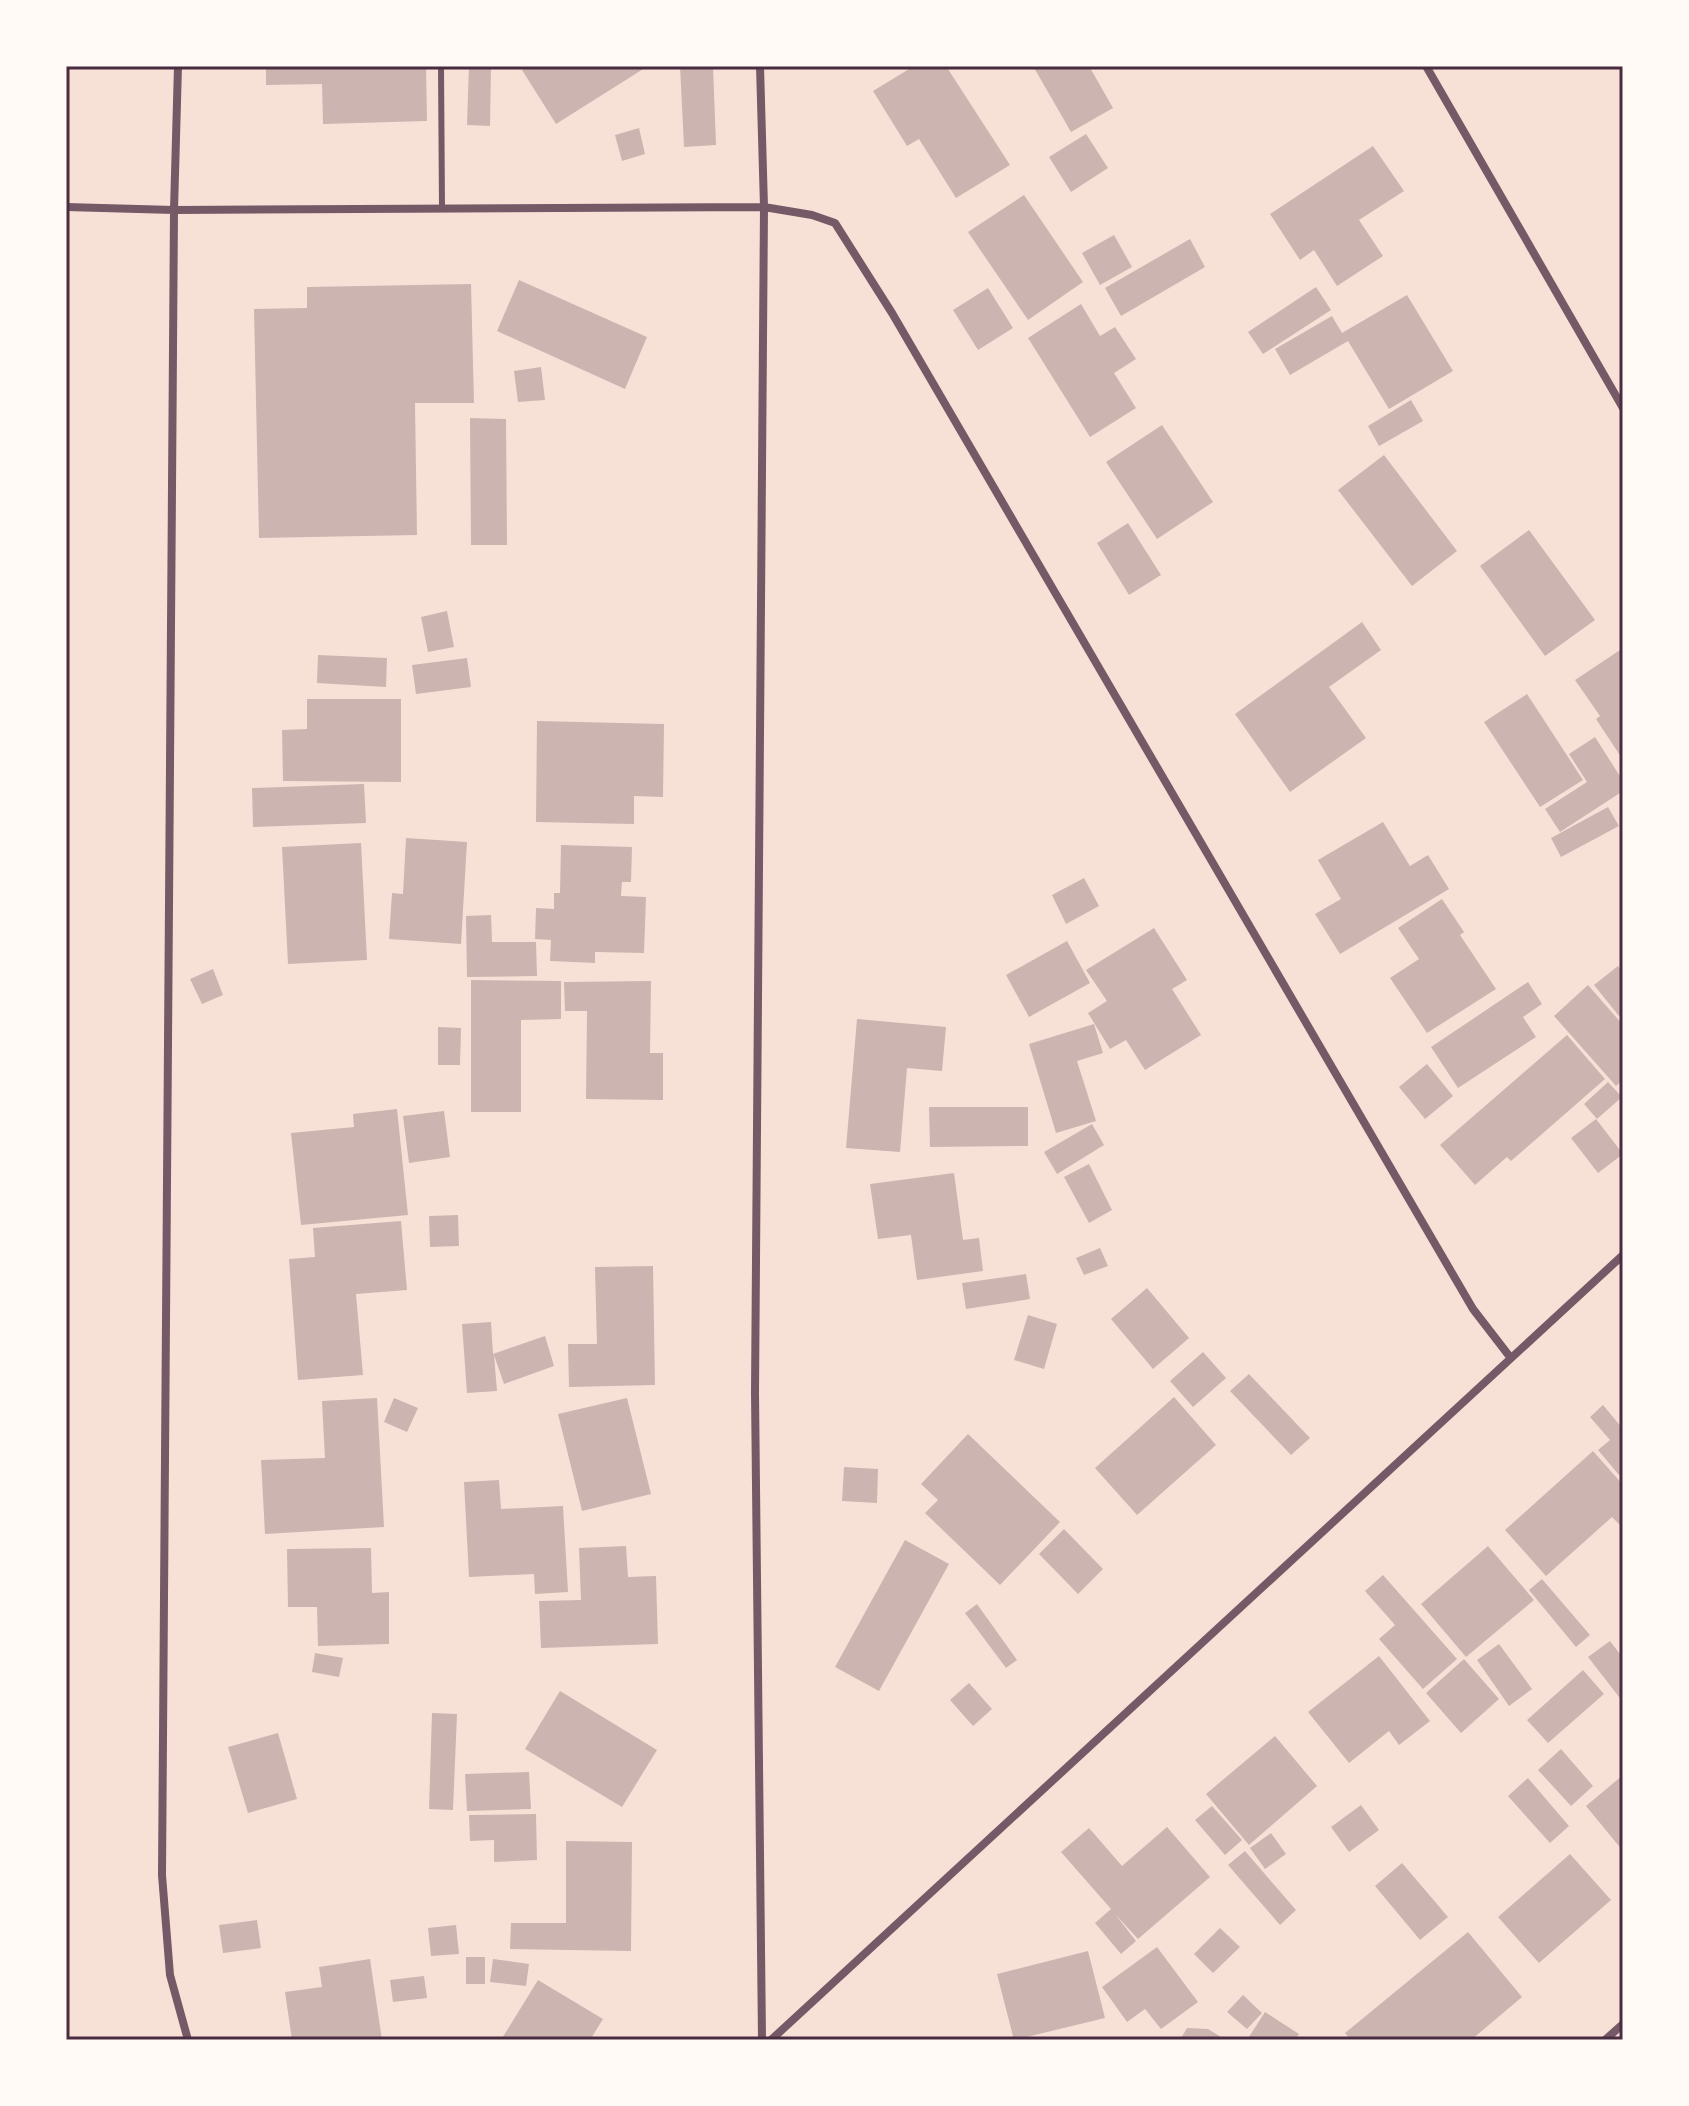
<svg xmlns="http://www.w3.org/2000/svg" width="1689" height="2106" font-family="'DejaVu Sans',sans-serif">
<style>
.building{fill:#ccb4b1}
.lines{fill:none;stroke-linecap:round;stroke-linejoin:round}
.service{stroke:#755966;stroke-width:6}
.minor{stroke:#755966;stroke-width:8}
.neatline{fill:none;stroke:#4a2c40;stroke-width:3}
</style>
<rect width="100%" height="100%" fill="#f7e1d7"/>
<!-- building -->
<path class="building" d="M266,66H426L427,121L323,124L322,84L266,85Z
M469,66H491L490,126L467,125Z
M528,66H648L556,124L522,70Z
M680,66H713L716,145L684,147Z
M914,66H946L1010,165L956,198L919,139L907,146L873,91Z
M1033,66H1089L1113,108L1071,132Z
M639,128L645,154L622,161L615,135Z
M1086,134L1108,168L1071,192L1049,157Z
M1373,146L1404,191L1359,220L1383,256L1337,286L1314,250L1300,260L1270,214Z
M1024,195L1083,282L1028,320L968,232Z
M1114,235L1132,267L1100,285L1082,253Z
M1190,239L1205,267L1121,316L1105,288Z
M519,280L647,337L625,389L497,331Z
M471,284L474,403H415L417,535L259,538L254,309L307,308V287Z
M1316,287L1331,310L1263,354L1248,332Z
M988,288L1013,328L978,350L953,310Z
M1407,295L1453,371L1389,409L1348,341L1290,375L1275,349L1332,316L1342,333Z
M1081,304L1100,336L1115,327L1136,359L1114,373L1136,408L1090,437L1028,338Z
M541,367L545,400L518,402L514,371Z
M1411,400L1423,421L1379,446L1368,426Z
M470,418L506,419L507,545H471Z
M1162,425L1213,502L1157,539L1106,462Z
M1384,455L1457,551L1412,586L1338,490Z
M1128,523L1161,575L1129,595L1097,543Z
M1529,530L1595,620L1545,656L1480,566Z
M447,611L454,647L428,652L421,617Z
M1362,622L1381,650L1329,687L1366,738L1290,792L1235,714Z
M1623,648V760L1596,719L1600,716L1575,680Z
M318,655L387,658L386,687L317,683Z
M467,658L471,687L416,694L412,665Z
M1527,694L1583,780L1540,807L1484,722Z
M307,699H401V782L283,781L282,730L307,729Z
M537,721L664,724L663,797L634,796V824L536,822Z
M1595,737L1623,781V791L1560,832L1545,809L1587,782L1569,754Z
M364,784L366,823L253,827L252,788Z
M1608,807L1619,826L1561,857L1551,838Z
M1383,822L1410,866L1428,855L1449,889L1340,954L1315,914L1341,899L1318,860Z
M406,838L467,842L461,944L389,939L392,893L403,894Z
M361,843L367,960L288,964L282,847Z
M561,845L632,847L631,882H622L621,896L646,897L644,953L595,952V963L550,961L551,940L535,939L536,908L554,909V893H560Z
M1084,878L1099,906L1066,924L1052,895Z
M1442,899L1464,932L1460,935L1496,989L1427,1033L1390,978L1419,959L1398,928Z
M491,915L492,942H536L537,976L467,977L466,916Z
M1154,928L1187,980L1172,989L1201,1035L1145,1070L1126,1040L1110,1049L1088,1013L1107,1001L1086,970Z
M1067,941L1090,983L1029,1017L1006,975Z
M1618,966L1623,973V1013L1619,1016L1594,985Z
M213,969L223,995L202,1004L190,979Z
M471,980L561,981V1019L521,1020V1112H471Z
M651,981L650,1053H663V1100L586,1099L587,1011H565L564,982Z
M1528,982L1542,1004L1523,1017L1536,1037L1458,1088L1431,1047Z
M1588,985L1623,1025V1080L1616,1086L1554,1016Z
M857,1019L946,1027L942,1071L907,1068L900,1152L846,1148Z
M1094,1024L1103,1053L1077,1061L1096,1121L1056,1133L1029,1044Z
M438,1027L461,1028L460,1065H438Z
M1567,1035L1605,1079L1511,1161L1507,1157L1475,1185L1440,1145Z
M1427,1064L1453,1096L1425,1119L1399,1087Z
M1608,1082L1622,1097L1597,1119L1584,1104Z
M929,1107H1028V1146L930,1147Z
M397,1109L408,1215L301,1225L291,1133L354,1127L353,1114Z
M444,1111L450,1157L409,1163L403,1116Z
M1596,1119L1623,1154L1598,1173L1571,1138Z
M1092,1124L1104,1145L1057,1174L1044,1152Z
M1089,1164L1112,1210L1089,1223L1064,1177Z
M954,1173L963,1240L979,1238L983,1271L917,1280L911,1235L878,1239L870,1184Z
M458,1215L459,1246L430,1247L429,1216Z
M401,1221L407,1290L356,1294L363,1375L298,1380L289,1259L315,1257L313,1228Z
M1100,1248L1108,1266L1084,1275L1076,1258Z
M653,1266L655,1385L569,1387L568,1344H597L595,1267Z
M1026,1274L1030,1299L966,1309L962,1283Z
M1147,1288L1189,1338L1153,1369L1111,1319Z
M1028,1315L1057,1324L1044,1369L1014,1360Z
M491,1322L493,1354L545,1336L554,1366L504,1384L494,1355L497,1391L467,1393L462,1324Z
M1203,1352L1226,1378L1193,1407L1170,1381Z
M1249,1374L1310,1438L1291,1455L1230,1391Z
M1174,1397L1216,1445L1137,1515L1095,1468Z
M377,1398L384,1527L265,1534L261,1460L325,1458L322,1401Z
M394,1398L418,1408L407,1432L384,1422Z
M627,1398L651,1494L582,1511L558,1414Z
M1603,1405L1623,1429V1471L1619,1475L1598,1450L1610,1440L1590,1417Z
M968,1434L1060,1522L1000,1585L925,1513L938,1500L921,1484Z
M1593,1451L1623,1485V1528L1612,1517L1546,1576L1505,1530Z
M844,1467L878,1469L877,1503L842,1501Z
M499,1480L501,1509L563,1506L568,1592L535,1594L534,1574L469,1577L464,1482Z
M1064,1529L1103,1569L1078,1594L1039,1554Z
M905,1540L949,1564L879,1691L835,1667Z
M626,1546L628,1577L656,1576L658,1644L541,1648L539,1601L581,1600L579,1548Z
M1488,1546L1534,1600L1466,1657L1421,1604Z
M371,1548L372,1593L389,1592V1644L318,1646L317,1607H288L287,1549Z
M1383,1575L1457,1659L1423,1689L1379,1639L1395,1625L1365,1591Z
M1542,1579L1590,1635L1576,1647L1529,1590Z
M977,1604L1017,1660L1006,1668L965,1613Z
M1610,1641L1623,1658V1702L1588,1657Z
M1499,1644L1532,1689L1509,1706L1477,1660Z
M315,1653L343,1658L339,1677L312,1672Z
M1379,1656L1430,1721L1399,1745L1389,1731L1349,1763L1308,1712Z
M1464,1659L1499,1699L1461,1733L1426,1693Z
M1583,1670L1604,1694L1548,1743L1527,1720Z
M969,1683L992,1709L973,1726L950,1700Z
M560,1691L657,1750L622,1807L525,1749Z
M432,1713L457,1714L453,1810L429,1809Z
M278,1733L297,1799L248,1813L228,1747Z
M1275,1736L1317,1786L1249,1845L1206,1794Z
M1561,1749L1593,1786L1571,1806L1538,1770Z
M529,1772L531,1809L467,1811L465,1774Z
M1623,1775V1851L1586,1806Z
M1528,1778L1569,1826L1550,1843L1508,1796Z
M1361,1805L1379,1830L1349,1852L1331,1827Z
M1212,1806L1242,1840L1225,1855L1195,1820Z
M536,1814L537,1860L494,1862V1840L470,1841L469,1815Z
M1167,1827L1210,1877L1138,1939L1115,1914L1136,1941L1121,1954L1095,1923L1111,1909L1061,1852L1089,1828L1122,1866Z
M1271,1833L1286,1854L1265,1869L1250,1848Z
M566,1841L632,1842L631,1951L510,1949L511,1923H566Z
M1245,1851L1296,1910L1280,1925L1228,1865Z
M1570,1854L1611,1900L1539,1963L1498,1917Z
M1402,1863L1448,1917L1420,1940L1375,1886Z
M257,1920L261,1948L223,1953L219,1925Z
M456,1925L459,1954L431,1956L428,1928Z
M1220,1928L1240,1947L1213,1973L1194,1954Z
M1468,1932L1522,1997L1471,2040H1351L1345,2033Z
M1157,1947L1198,2002L1161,2029L1145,2009L1127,2022L1102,1987Z
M1088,1951L1105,2018L1014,2040L997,1974Z
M466,1957H485V1984H466Z
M370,1959L382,2040H292L285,1992L322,1987L319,1967Z
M493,1959L529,1964L526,1986L490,1982Z
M424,1976L427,1998L393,2002L390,1980Z
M538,1980L603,2019L590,2040H501Z
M1243,1995L1262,2013L1247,2029L1227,2012Z
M1265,2012L1299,2034L1295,2040H1247Z
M1187,2028L1208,2029L1226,2040H1180Z"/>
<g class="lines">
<!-- service -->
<path class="service" d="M441,66L442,209"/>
<!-- minor -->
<path class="minor" d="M178,66L174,210L162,1875L170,1975L188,2040
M760,66L764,207L755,1393L762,2040
M1426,66L1623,408
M66,207L174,210L764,207L812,215L835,223L892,313L1473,1309L1510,1357
M771,2040L1623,1255
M1605,2040L1623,2024"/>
</g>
<!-- border -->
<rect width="1689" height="2106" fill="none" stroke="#fffaf5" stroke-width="136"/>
<rect x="68" y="68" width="1553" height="1970" class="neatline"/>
</svg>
